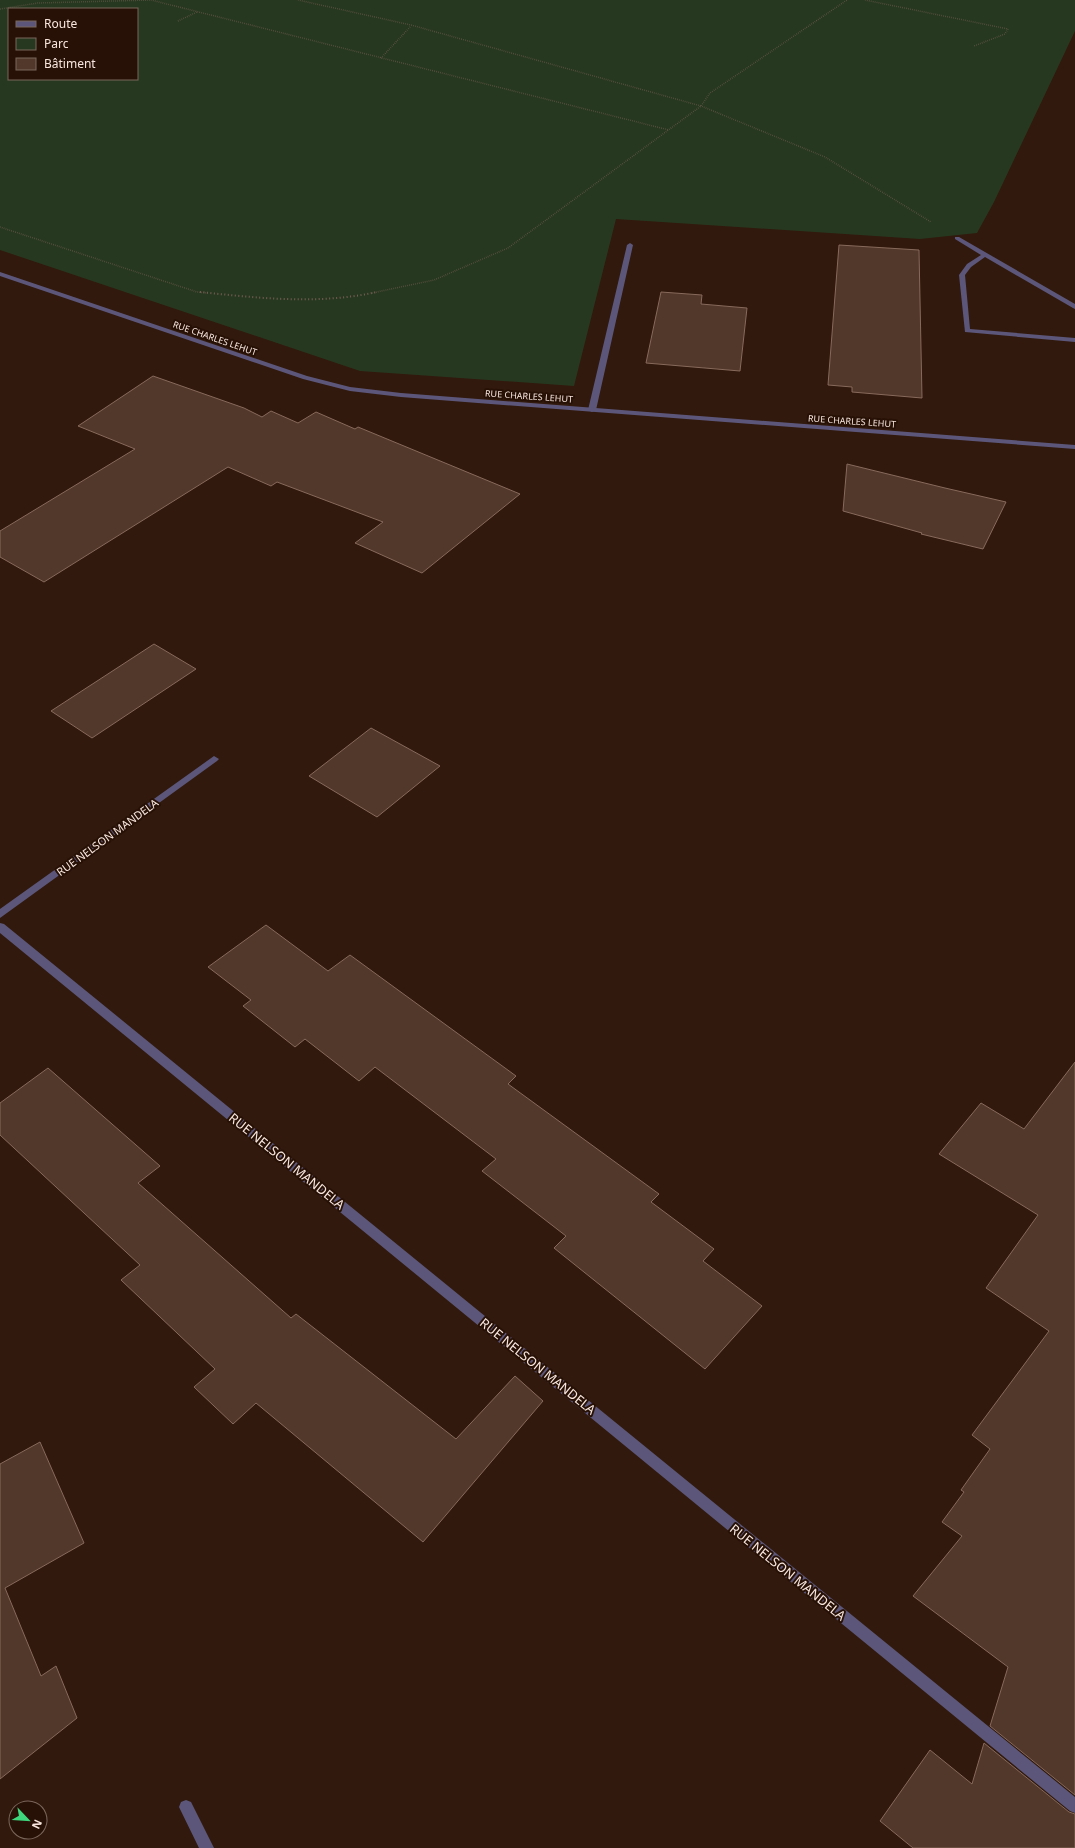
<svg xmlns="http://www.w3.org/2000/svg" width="1075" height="1848" font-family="'Noto Sans',sans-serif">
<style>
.green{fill:#273820;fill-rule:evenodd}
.building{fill:#52382b;stroke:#876a5b}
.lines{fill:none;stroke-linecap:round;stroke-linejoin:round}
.path-far1{stroke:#745e53;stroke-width:1.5;stroke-dasharray:0.5 1.5;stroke-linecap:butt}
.path{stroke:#745e53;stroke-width:2;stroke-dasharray:1 2.5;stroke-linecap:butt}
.service{fill:#5c577a;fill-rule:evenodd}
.minor{fill:#5c577a;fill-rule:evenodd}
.tertiary{fill:#5c577a;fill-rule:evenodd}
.labels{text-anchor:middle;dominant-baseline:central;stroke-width:4;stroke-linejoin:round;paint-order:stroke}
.far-street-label{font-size:9px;fill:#f9e7df;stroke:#271005}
.street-label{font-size:11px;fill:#f9e7df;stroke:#271005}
.near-street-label{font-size:13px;fill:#f9e7df;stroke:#271005}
</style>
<rect width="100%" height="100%" fill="#31190d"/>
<!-- green -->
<path class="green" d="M0,0H1075V31L994,202L977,233L920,239L616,219L574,386L360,371L0,250ZM9,9H137V79H9Z"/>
<!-- building -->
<path class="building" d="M839,245L919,250L922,398L852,392V387L828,385Z
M661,292L702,295L701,304L747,308L740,371L646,363Z
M153,376L244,408L262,417L271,411L298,423L316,412L355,429L358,427L520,494L422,573L355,543L383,522L277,482L271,486L228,467L44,582L0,557V531L135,449L78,426Z
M847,464L945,488L1006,502L983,549L921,534L922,533L843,511Z
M154,644L196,669L92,738L51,711Z
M371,728L440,766L377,817L309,776Z
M266,925L328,971L350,955L516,1076L508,1084L659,1194L651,1202L714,1249L703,1261L762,1306L705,1369L554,1248L566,1236L482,1171L496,1159L375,1067L359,1081L305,1039L295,1047L243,1006L251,1000L208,967Z
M1075,1062V1795L990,1726L1008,1667L913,1596L962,1536L942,1522L964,1492L961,1490L990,1449L972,1435L1049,1331L986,1288L1038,1215L939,1154L981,1103L1024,1129Z
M48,1068L160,1166L138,1183L291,1318L296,1314L456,1439L515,1376L543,1401L423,1542L256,1403L233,1424L194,1387L215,1369L121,1280L140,1265L0,1135V1103Z
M40,1442L84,1543L5,1588L41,1676L56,1666L77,1718L0,1779V1464Z
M984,1743L1069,1812L1075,1814V1848H913L880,1821L930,1750L972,1784Z"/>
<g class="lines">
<!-- path-far1 -->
<path class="path-far1" d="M151,0L669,130
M298,0L411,25L701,106L825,157L931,222
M865,0L1008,29L1005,34L974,46
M0,9L38,3L151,0
M178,21L197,12
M381,58L411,26
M0,227L197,292L209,293
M372,293L434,280L508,248L701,106L710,93L847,0"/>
<!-- path -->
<path class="path" d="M200,292C258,298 318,305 377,292"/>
<!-- service -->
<path class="service" d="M955,237H959L1075,304V309L1073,308L985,257L971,267L965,275L970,329L1075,338V342L965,332L959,275L967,264L981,255L955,239Z
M630,243L633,245L596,410L592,412L588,410L627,245Z
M186,1800L191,1802L214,1848H199L179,1807L181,1802Z"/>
<!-- minor -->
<path class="minor" d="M214,756L219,759L217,761L0,918V909Z
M0,923L4,924L1075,1797V1813L1070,1811L0,933Z"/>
<!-- tertiary -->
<path class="tertiary" d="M0,272L307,376L350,387L401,393L1075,445V449L401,397L350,391L303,379L0,276Z"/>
</g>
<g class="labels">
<!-- far-street labels -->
<g class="far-street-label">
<text transform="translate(215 338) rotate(19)">RUE CHARLES LEHUT</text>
<text transform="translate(529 396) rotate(4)">RUE CHARLES LEHUT</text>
<text transform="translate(852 421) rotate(4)">RUE CHARLES LEHUT</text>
</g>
<!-- street labels -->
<g class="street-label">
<text transform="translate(107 837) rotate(-36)">RUE NELSON MANDELA</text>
</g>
<!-- near-street labels -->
<g class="near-street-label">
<text transform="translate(287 1161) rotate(39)">RUE NELSON MANDELA</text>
<text transform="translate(538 1366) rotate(39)">RUE NELSON MANDELA</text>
<text transform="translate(788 1572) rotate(39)">RUE NELSON MANDELA</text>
</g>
</g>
<!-- legend -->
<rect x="8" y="8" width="130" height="72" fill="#271005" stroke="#7b665c"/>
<rect x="16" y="21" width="20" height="6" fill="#5c577a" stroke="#7b665c"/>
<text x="44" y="28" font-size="12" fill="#f9e7df">Route</text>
<rect x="16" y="38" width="20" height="12" fill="#273820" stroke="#7b665c"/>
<text x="44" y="48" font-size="12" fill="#f9e7df">Parc</text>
<rect x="16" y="58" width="20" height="12" fill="#52382b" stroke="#7b665c"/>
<text x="44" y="68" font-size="12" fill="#f9e7df">Bâtiment</text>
<!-- north arrow -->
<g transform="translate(28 1820) rotate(115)"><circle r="19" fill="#271005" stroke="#7b665c"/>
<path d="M0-3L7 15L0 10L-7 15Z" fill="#3ed77d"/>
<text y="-6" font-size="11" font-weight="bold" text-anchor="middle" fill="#f9e7df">N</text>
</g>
</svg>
